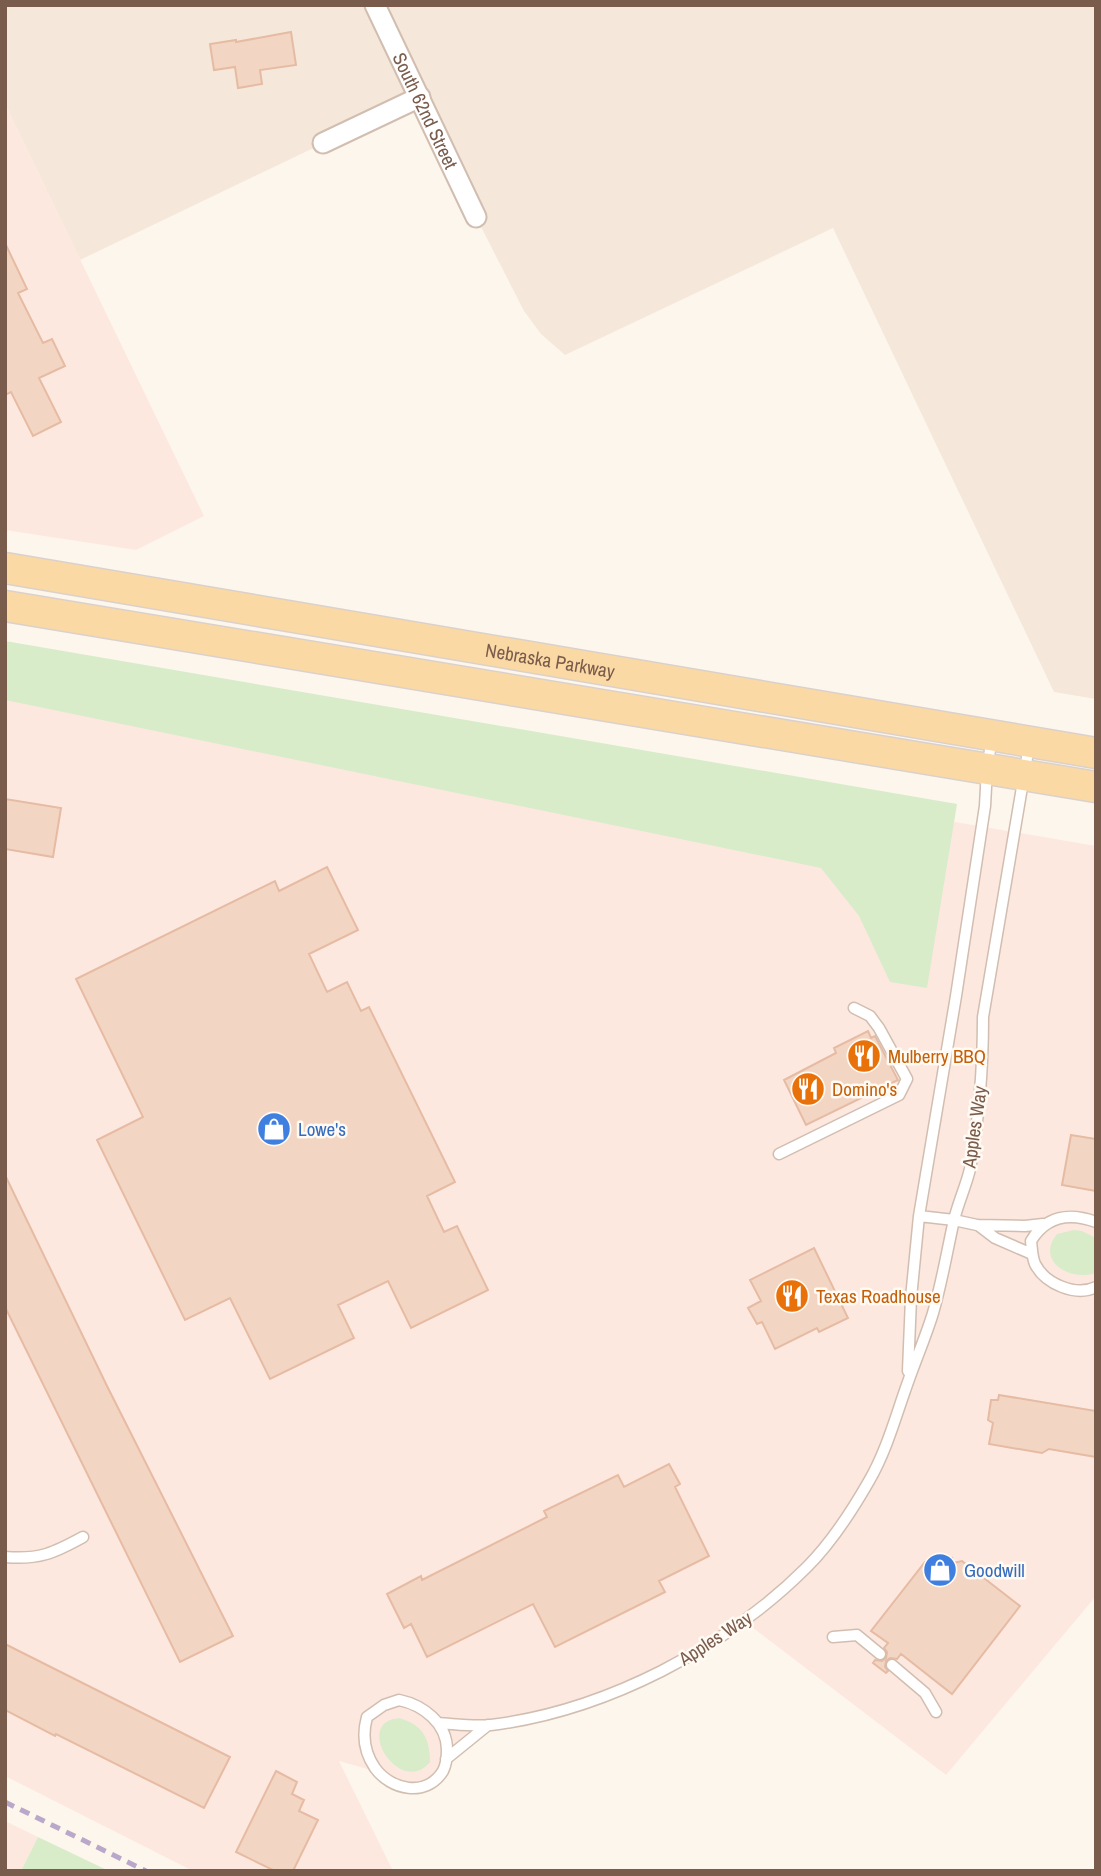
<svg xmlns="http://www.w3.org/2000/svg" width="1101" height="1876" font-family="'Archivo Narrow',sans-serif">
<style>
.residential{fill:#f5e8da}
.commercial{fill:#fde8e0}
.green{fill:#d8ecc9}
.building{fill:#f3d5c3;stroke:#e6bba3;stroke-width:2}
.lines{fill:none;stroke-linecap:round;stroke-linejoin:round}
.lane-casing{stroke:#d1beb0;stroke-width:13}
.street-casing{stroke:#d1beb0;stroke-width:23}
.primary-casing{stroke:#dad1cd;stroke-width:33}
.lane{stroke:#fff;stroke-width:10}
.street{stroke:#fff;stroke-width:19}
.primary{stroke:#fbd9a5;stroke-width:30}
.rail{stroke:#b9a8c9;stroke-width:5;stroke-dasharray:10 7;stroke-linecap:butt}
.labels{text-anchor:middle;dominant-baseline:central;stroke-width:5;stroke-linejoin:round;paint-order:stroke}
.street-label{font-size:19px;fill:#7a5c4d;stroke:#fffaf3}
.food-label{font-size:19px;fill:#c56008;stroke:#fffaf3;text-anchor:start}
.shop-label{font-size:19px;fill:#366cbe;stroke:#fffaf3;text-anchor:start}
</style>
<rect width="100%" height="100%" fill="#fdf6ec"/>
<!-- residential -->
<path class="residential" d="M5,5H1096V699L1054,692L833,228L565,355L541,334L524,311L476,217L420,97L80,260L5,104Z"/>
<!-- commercial -->
<path class="commercial" d="M5,104L204,516L136,550L5,530Z
M5,676L229,698L1096,846V1596L946,1775L744,1621L617,1690L488,1725L447,1759L443,1770L416,1789L378,1772L339,1761L393,1871H193L5,1776Z
M5,1821L38,1837L21,1871H5Z"/>
<!-- green -->
<path class="green" d="M5,641L957,804L927,988L890,982L859,916L821,868L5,700Z
M1074,1230L1082,1231L1096,1238V1273C1070,1282 1035,1261 1057,1234Z
M399,1718C423,1725 430,1738 430,1762C406,1792 367,1745 383,1725C387,1720 394,1719 399,1718Z
M38,1837L109,1871H21Z"/>
<!-- building -->
<path class="building" d="M291,32L296,65L260,70L262,84L238,88L235,67L214,70L210,44L236,40V42Z
M5,243L27,289L18,293L43,343L52,339L65,366L39,378L61,422L33,436L11,392L5,395Z
M5,799L61,808L53,857L5,849Z
M327,867L358,930L309,954L327,992L347,982L361,1011L369,1007L455,1182L427,1196L444,1232L457,1226L488,1290L411,1328L388,1281L338,1305L354,1338L270,1379L230,1298L185,1320L97,1140L143,1117L76,979L275,881L279,891Z
M868,1031L871,1038L875,1036L898,1080L806,1125L784,1080L836,1053L834,1048Z
M1071,1135L1096,1139V1191L1062,1185Z
M5,1175L107,1386L233,1636L180,1662L5,1307Z
M814,1248L848,1318L819,1332L817,1328L775,1349L762,1322L757,1324L748,1308L761,1301L750,1280Z
M999,1395L1096,1411V1457L1049,1449L1042,1453L989,1444L993,1423L988,1420L991,1400H998Z
M669,1464L680,1484L675,1487L709,1556L659,1581L665,1592L555,1647L533,1604L427,1657L411,1624L404,1628L387,1594L421,1576L422,1580L547,1517L544,1511L618,1475L624,1487Z
M952,1558L953,1563L962,1561L1020,1606L952,1694L901,1654L897,1659L890,1658L886,1661L885,1667L888,1671L886,1673L873,1663L875,1660L882,1661L886,1658L887,1652L884,1648L888,1643L871,1631L925,1562Z
M5,1644L230,1757L204,1808L56,1734L55,1736L5,1710Z
M276,1771L297,1782L292,1794L304,1800L299,1811L318,1820L293,1871H275L236,1852Z"/>
<g class="lines">
<!-- lane casing -->
<g class="lane-casing">
<path id="lane" d="M779,1154L899,1095L907,1079L879,1028L870,1016L854,1008
M919,1216L954,1220L977,1225L1025,1226L1043,1224
M1096,1222C1069,1212 1046,1216 1031,1241C1032,1249 1032,1257 1035,1264C1045,1284 1076,1297 1096,1287
M978,1225L995,1238L1032,1254
M908,1371L911,1298L919,1216L956,996L985,806L987,768L992,738
M5,1557C39,1560 54,1553 83,1537
M833,1637L857,1635L880,1654
M892,1665L925,1693L936,1712
M399,1700C423,1705 447,1723 447,1750C447,1757 446,1765 443,1771C426,1798 391,1790 375,1768C364,1752 362,1735 367,1717L384,1705Z
M438,1723C455,1724 474,1727 491,1725C605,1711 726,1648 807,1567C830,1544 853,1509 869,1481C887,1450 896,1415 908,1382C916,1359 926,1336 933,1313C942,1282 947,1251 954,1220C958,1203 966,1186 970,1169C979,1119 983,1068 983,1017L1029,746
M446,1759L488,1725"/>
</g>
<!-- street casing -->
<g class="street-casing">
<g id="street">
<path id="s1" d="M375,5L476,217"/>
<path d="M323,143L420,97"/>
</g>
</g>
<!-- primary casing -->
<g class="primary-casing">
<g id="primary">
<path id="s2" d="M5,568L1096,753"/>
<path d="M5,606L1096,787"/>
</g>
</g>
<!-- lane -->
<use href="#lane" class="lane"/>
<!-- street -->
<use href="#street" class="street"/>
<!-- primary -->
<use href="#primary" class="primary"/>
<!-- rail -->
<path class="rail" d="M5,1802L146,1871"/>
</g>
<!-- icons -->
<defs>
<g id="restaurant-disc" transform="scale(1.75)"><circle r="9.5" fill="#e8710a" stroke="#fffaf3"/><path d="M-5-6h1v4h1v-4h1v4h1v-4h1v5L-1.5 .5V6h-2V.5L-5-1ZM5-6V6H3V1.5H1.5Q1.5-4 5-6Z" fill="#fff"/></g>
<g id="shop-disc" transform="scale(1.75)"><circle r="9.5" fill="#3f7fe0" stroke="#fffaf3"/><path d="M-5-2.5h2.3a2.7 3.5 0 0 1 5.4 0H5L5.5 6h-11ZM-1.5-2.5h3a1.5 2.3 0 0 0-3 0Z" fill="#fff"/></g>
</defs>
<g fill-rule="evenodd">
<use href="#restaurant-disc" x="864" y="1056"/>
<use href="#restaurant-disc" x="808" y="1089"/>
<use href="#shop-disc" x="274" y="1129"/>
<use href="#restaurant-disc" x="792" y="1296"/>
<use href="#shop-disc" x="940" y="1570"/>
</g>
<g class="labels">
<!-- street labels -->
<g class="street-label">
<text stroke="none"><textPath href="#s1" startOffset="117">South 62nd Street</textPath></text>
<text stroke="none"><textPath href="#s2" startOffset="553">Nebraska Parkway</textPath></text>
<text transform="translate(974 1127) rotate(-82)">Apples Way</text>
<text transform="translate(715 1638) rotate(-33)">Apples Way</text>
</g>
<!-- food labels -->
<g class="food-label">
<text x="888" y="1056">Mulberry BBQ</text>
<text x="832" y="1089">Domino's</text>
<text x="816" y="1296">Texas Roadhouse</text>
</g>
<!-- shop labels -->
<g class="shop-label">
<text x="298" y="1129">Lowe's</text>
<text x="964" y="1570">Goodwill</text>
</g>
</g>
<!-- border -->
<rect width="1101" height="1876" fill="none" stroke="#7a5c4d" stroke-width="14"/>
</svg>
